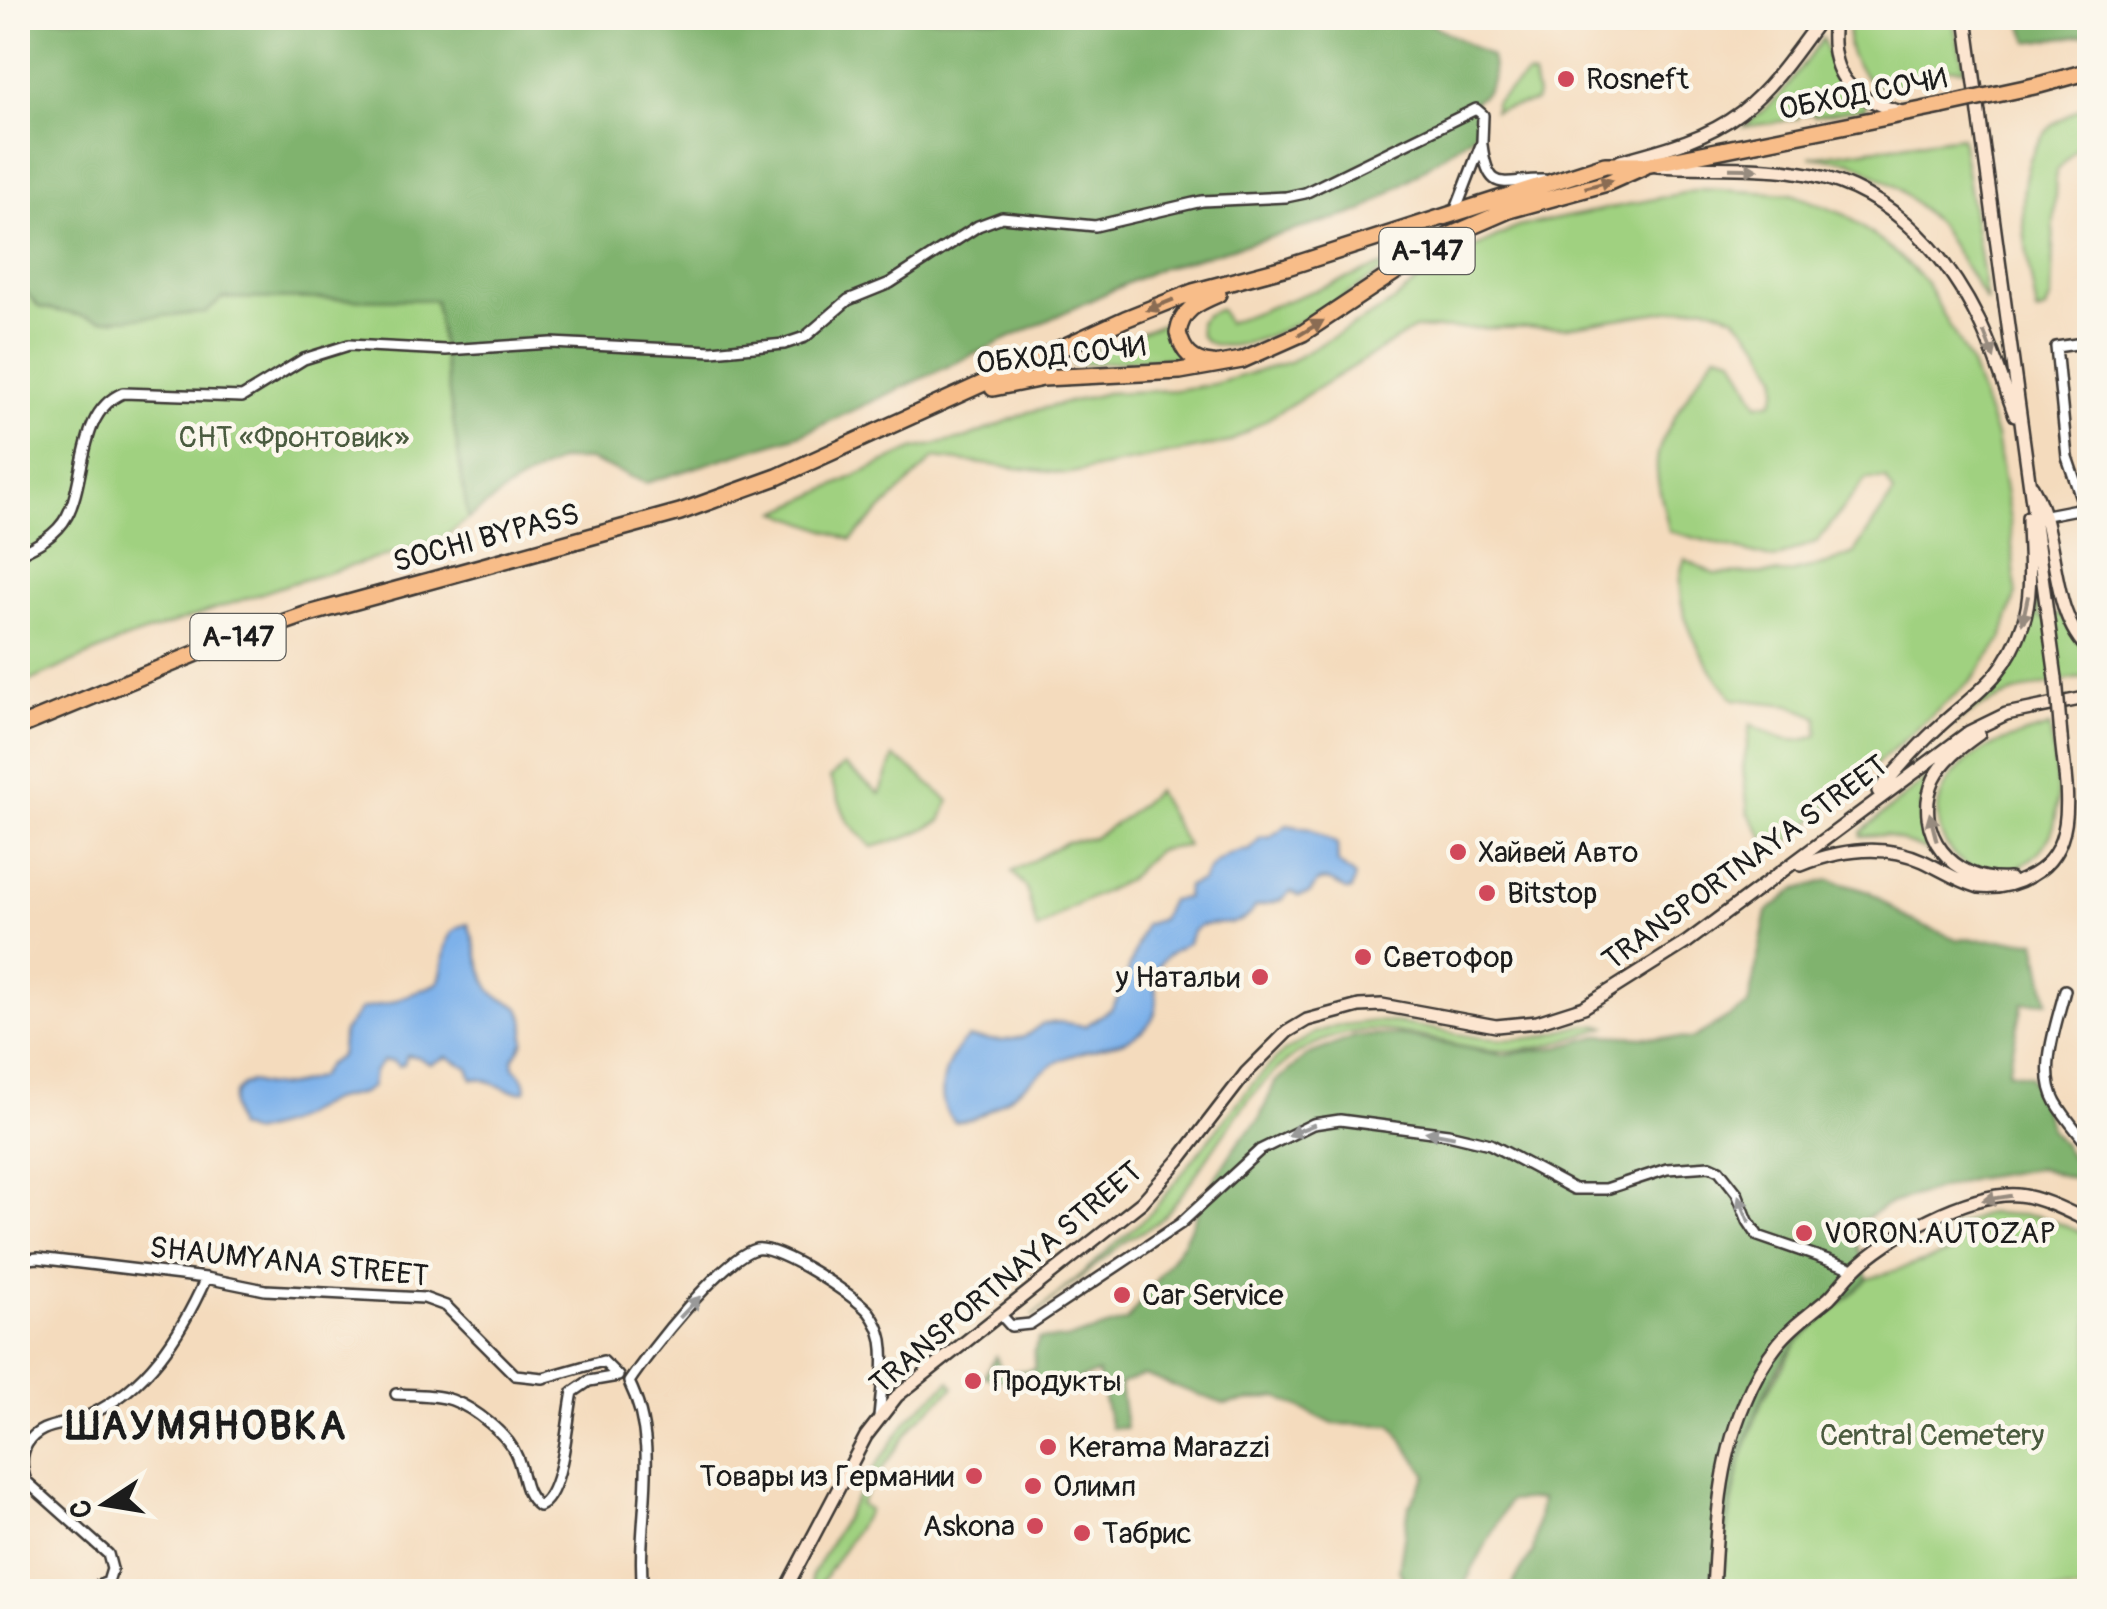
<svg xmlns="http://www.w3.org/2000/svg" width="2107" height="1609" font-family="Pangolin,sans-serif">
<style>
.green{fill:#a0d180;stroke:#5e764e;stroke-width:2.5}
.forest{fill:#80b36e;stroke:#4e6845;stroke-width:2.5}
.water{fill:#7db1ea;stroke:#4c6683;stroke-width:2.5}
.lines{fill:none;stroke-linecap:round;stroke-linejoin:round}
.street-casing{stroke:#3c3934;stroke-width:14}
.secondary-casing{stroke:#3c3934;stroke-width:16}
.highway-casing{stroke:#3c3934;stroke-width:20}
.street{stroke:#fff;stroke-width:9}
.secondary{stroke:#fce5d0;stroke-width:11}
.highway{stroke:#f8bd89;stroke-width:15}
.secondary-bridge-casing{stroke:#3c3934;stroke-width:16;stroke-linecap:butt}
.highway-bridge-casing{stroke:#3c3934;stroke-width:20;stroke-linecap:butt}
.secondary-bridge{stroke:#fce5d0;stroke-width:11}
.highway-bridge{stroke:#f8bd89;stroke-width:15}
.oneway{fill:#978b7f}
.oneway2{fill:#8a6c52}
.oneway3{fill:#999}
.poi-dot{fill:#d1495b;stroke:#fbf7ec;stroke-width:4}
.labels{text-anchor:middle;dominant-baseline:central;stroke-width:9;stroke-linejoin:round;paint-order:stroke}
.shield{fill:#fbf7ec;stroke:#5f5e5a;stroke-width:2.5}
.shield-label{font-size:28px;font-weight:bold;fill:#1c1c1c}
.poi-label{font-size:30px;fill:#1c1c1c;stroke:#fbf7ec;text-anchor:start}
.street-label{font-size:30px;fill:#1c1c1c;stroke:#fbf7ec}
.park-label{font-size:30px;fill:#4a5b3f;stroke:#fbf7ec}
.district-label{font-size:40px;font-weight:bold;letter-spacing:2.5px;fill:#1c1c1c;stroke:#fbf7ec}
</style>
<rect width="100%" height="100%" fill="#fbf7ec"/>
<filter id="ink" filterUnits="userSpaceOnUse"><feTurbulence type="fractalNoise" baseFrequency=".01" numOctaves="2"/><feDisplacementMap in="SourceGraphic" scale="20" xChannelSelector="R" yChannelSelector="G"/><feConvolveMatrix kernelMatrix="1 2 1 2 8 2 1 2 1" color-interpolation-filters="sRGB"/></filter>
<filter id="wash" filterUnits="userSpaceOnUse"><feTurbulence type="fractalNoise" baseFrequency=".0048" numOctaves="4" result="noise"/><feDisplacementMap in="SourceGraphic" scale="40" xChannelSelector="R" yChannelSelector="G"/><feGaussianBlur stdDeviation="2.25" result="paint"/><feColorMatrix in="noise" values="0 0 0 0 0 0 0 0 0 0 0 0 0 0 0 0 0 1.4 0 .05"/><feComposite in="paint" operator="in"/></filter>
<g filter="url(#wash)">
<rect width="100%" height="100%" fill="#f4dbbd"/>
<!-- green -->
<path class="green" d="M1852,18H1952L1965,69C1957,69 1948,68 1940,70C1906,77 1884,107 1856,64C1846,49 1846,34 1852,18Z
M1823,38C1830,68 1839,86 1866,104V108L1814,116L1813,113L1798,115V119L1744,127L1781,95Z
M1528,75L1533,77L1537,96L1535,102L1494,111L1495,102Z
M2089,104V135L2056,171L2051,297L2046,310L2037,313C2029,263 2009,186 2039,141C2051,122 2070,114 2089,104Z
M1961,137L1987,302L1939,225L1898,188L1851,161L1810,157Z
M1703,189L1792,194L1846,215L1891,249L1925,281L1971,365L1996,436L2010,521L2016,593L2002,639L1972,680L1774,854L1748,812L1743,768L1751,724C1776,737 1792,747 1818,735V717L1790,705L1734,699C1706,668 1665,601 1685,559L1714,574L1790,573L1826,564L1854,553L1894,493L1886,479H1866L1818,541L1774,559L1669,531C1665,508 1653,477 1658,454C1661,435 1703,369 1717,353L1734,357L1758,404L1773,401L1777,390V375L1762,346L1734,316L1704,305L1567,327L1414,329L1230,442L1066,474L934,458L851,540L778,512L913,449L967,438L1029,412L1106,393L1175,390L1214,384L1289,362L1386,307L1438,265L1518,227Z
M1383,265L1385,269C1355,291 1230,375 1200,335L1199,322L1206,315L1220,309L1227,323Z
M18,283L39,307L221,298L435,300L468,519L440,540L289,584L124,640L18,686Z
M1167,322L1181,357L1072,365L1074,359Z
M2038,593L2040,618L2061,614L2089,657V677C2040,683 1993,695 1952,725C1958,716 1971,707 1981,698C2016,666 2030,640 2038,593Z
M2050,727C2053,758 2062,795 2054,826C2050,839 2043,848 2033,857C1971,914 1881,806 1986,749C2006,738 2028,734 2050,727Z
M894,757L912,769L949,801L941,821L905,838L872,847L847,820L830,778L844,765L880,794Z
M1930,776L1921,808L1929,851L1886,835L1861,836L1862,831Z
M1156,791L1187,846L1157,850L1127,880L1069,909L1037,930L1026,887L1012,872L1066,842L1093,838L1127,816Z
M1376,1021C1432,1024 1482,1047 1539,1037C1563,1032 1583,1021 1606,1027C1574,1038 1537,1052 1502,1051C1448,1049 1400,1021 1344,1034C1256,1053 1219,1154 1165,1215C1156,1226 1139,1232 1127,1240C1095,1265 1064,1291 1032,1317L1151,1213L1254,1082L1280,1055L1315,1033L1335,1026Z
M1987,1213L2039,1216L2089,1235V1591L1722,1592L1724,1545L1741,1459L1762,1401L1797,1343L1868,1279L1956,1251L1948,1229Z
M950,1381L954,1387L915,1422L872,1483L866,1480L910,1417Z
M864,1484L869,1488L860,1504L869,1510L819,1586H813L811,1577Z"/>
<!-- forest -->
<path class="forest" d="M18,18H1420L1491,57C1496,77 1493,90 1474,101L1480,121L1472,136L1363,211L1158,269L802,434L646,483L589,460H561L511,487L468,519L435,300L222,298L206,313L102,320L39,307L18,283Z
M1619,18H1688L1623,38Z
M2020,18H2089V34L2029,42Z
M1829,880L1870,892L1908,919L1956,939L2036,941L2048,1001L2023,1003L2008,1071L2030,1076L2051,1130L2085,1175L2076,1180L2039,1168L1973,1179L1891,1203L1853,1226L1868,1279C1845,1300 1819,1319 1798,1342C1745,1400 1725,1515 1722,1591H1508L1533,1552L1541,1499L1509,1501L1461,1591H1408L1399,1570L1409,1506L1427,1475L1392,1425L1333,1424L1278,1397L1224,1404L1144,1375L1120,1384L1126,1428H1111L1098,1373L1040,1391L984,1376L996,1356L1002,1373L1035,1369L1034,1351L1039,1339H1067L1127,1321L1182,1244L1212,1183L1239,1141L1259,1120L1275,1082L1309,1054L1357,1036L1399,1035L1502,1055L1560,1047L1601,1035L1691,1039L1748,1006L1767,912L1795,890Z"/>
<!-- water -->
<path class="water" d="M1287,825L1310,829L1337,844L1338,863L1355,877L1351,890H1345C1335,883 1330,878 1317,882L1310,893L1299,896L1291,891L1281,900L1255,907C1235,941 1196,906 1188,943C1126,974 1175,994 1147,1026C1127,1048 1086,1047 1061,1060C1029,1076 991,1121 955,1122C930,1102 946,1055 968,1038L1002,1041L1024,1037L1042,1024L1060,1022L1085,1026L1111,1009L1120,995L1144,925L1161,919L1170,900L1186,898L1187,886L1202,881C1209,863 1229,851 1250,850L1260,838L1270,837Z
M468,924C476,944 479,968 489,987C501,1010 531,992 524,1042L513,1059L514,1067C521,1073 528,1081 525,1091C503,1094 492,1077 472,1079L468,1068L447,1057L430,1064L418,1057L407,1055L404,1064L399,1066L393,1061H383L374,1072L372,1087L362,1093L331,1100L284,1124L252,1133L237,1128C229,1108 228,1091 250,1081C273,1091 295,1085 319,1077L327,1065L340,1056L343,1032L361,1009L392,1002L438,983C449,961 437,930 468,924Z"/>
</g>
<g filter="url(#ink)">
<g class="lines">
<!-- street casing -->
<g class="street-casing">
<path id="street" d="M1482,145C1489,197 1504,179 1544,180
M2046,515L2077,509L2082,501L2067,457L2056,347L2090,342
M18,554C36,546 57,535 67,516C87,479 77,412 123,393L242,397L304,359L349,345L446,350L551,343L712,351L784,344L805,337L848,300L890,283L978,226L1002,217L1095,226L1202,201L1286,197L1305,193L1476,109L1483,115L1482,142L1455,212
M2065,990C2057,1023 2038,1071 2056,1102C2065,1118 2079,1133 2090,1148
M18,1260L38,1258L206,1278L265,1290L424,1298L446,1306L515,1375L543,1378L603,1361L618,1376
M1002,1316L1011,1326L1030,1324L1180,1224L1260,1150L1313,1124L1340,1120L1448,1134L1490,1144L1574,1189H1606L1667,1169L1710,1166L1719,1170L1737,1193L1748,1221L1758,1236L1854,1269
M629,1382C648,1353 724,1256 756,1249C778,1245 854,1295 869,1312C875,1320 880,1330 882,1340C886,1364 881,1393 879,1417
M629,1382C663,1450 635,1521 643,1592
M396,1394C414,1395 435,1394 452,1400C474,1408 509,1435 517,1457C525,1476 522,1493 539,1506C564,1496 567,1417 573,1392L589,1381L618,1376
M83,1592L108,1582L112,1569L108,1554L26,1481C22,1470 20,1456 27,1444C41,1421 67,1427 88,1416C147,1388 180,1336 206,1278"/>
</g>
<!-- secondary casing -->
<g class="secondary-casing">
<path id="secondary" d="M1834,18C1827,74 1849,98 1902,112
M1966,18L2056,678
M1620,161C1661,150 1706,139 1741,112C1773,87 1798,49 1821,18
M1657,166C1703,169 1751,165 1796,172C1882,183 1942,246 1979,321C1994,351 2003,384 2015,415
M2032,486C2060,534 2048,613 2090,651
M1979,734C1961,747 1944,759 1934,779C1911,832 1953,884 2009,879
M1878,791C1896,772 1912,752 1931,734C1970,696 2004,682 2023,624C2034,591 2028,552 2028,517
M1801,865C1840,850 1883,843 1923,861C1942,870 1958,881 1979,887C1999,889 2015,885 2032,875C2081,848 2065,783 2061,737
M784,1592L866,1436L897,1396L1142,1202L1179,1160L1246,1073L1287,1032L1307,1020L1359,1006L1382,1005L1496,1026L1537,1022L1584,1007L1687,942L1969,732L2006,714L2090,697
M1713,1592C1716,1528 1719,1463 1744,1404C1752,1384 1764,1361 1778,1344C1792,1326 1811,1313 1829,1298C1838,1289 1845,1279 1854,1270C1887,1236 1970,1192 2018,1195C2041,1197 2069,1212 2090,1222"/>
</g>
<!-- highway casing -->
<g class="highway-casing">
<path id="highway" d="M2039,85L2090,71
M1212,364C1192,362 1183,352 1178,333C1182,309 1197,303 1218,294
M993,388L1043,378L1180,371L1242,360L1303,333L1449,236L1509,210L1607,183L1645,166
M18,727L207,649L305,615L680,512L777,477L1125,319L1193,292L1287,267L1605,165H1646L1942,106"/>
</g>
<!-- street -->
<use href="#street" class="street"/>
<!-- secondary -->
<use href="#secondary" class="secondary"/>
<!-- highway -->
<use href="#highway" class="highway"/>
<!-- secondary-bridge casing -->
<g class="secondary-bridge-casing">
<path id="secondary-bridge" d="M2056,678L2061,737"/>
</g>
<!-- highway-bridge casing -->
<g class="highway-bridge-casing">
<path id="highway-bridge" d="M1942,106L2039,85"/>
</g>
<!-- secondary-bridge -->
<use href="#secondary-bridge" class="secondary-bridge"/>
<!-- highway-bridge -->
<use href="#highway-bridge" class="highway-bridge"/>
</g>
<!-- one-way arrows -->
<defs><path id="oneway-solid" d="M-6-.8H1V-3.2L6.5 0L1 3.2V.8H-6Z" transform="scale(2.5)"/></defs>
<g class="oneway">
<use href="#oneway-solid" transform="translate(1744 169) rotate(1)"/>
<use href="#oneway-solid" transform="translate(1989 345) rotate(69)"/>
<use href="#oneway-solid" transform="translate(2025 610) rotate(102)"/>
<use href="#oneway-solid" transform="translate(1933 827) rotate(-104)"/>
<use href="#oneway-solid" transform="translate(1997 1198) rotate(171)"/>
</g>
<g class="oneway2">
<use href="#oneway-solid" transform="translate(1599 184) rotate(-15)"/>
<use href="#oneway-solid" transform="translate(1160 305) rotate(158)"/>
<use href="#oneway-solid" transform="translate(1311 328) rotate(-31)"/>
</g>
<g class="oneway3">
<use href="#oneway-solid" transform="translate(1301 1130) rotate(158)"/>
<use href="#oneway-solid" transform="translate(1440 1134) rotate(-170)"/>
<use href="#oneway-solid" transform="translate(1744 1209) rotate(-112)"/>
<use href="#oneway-solid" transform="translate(690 1307) rotate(-46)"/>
</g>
</g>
<!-- markers -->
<g class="poi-dot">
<circle cx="1566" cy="79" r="10"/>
<circle cx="1458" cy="852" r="10"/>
<circle cx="1487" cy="893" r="10"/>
<circle cx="1363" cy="957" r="10"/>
<circle cx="1260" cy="977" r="10"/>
<circle cx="1804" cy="1233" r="10"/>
<circle cx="1122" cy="1295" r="10"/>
<circle cx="973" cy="1381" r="10"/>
<circle cx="1048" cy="1447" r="10"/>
<circle cx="974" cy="1476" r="10"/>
<circle cx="1033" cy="1486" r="10"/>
<circle cx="1035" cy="1526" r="10"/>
<circle cx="1082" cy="1533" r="10"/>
</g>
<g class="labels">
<!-- shield labels -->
<g class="shield">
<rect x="1379.5" y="228" width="95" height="46" rx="8"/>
<rect x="190.5" y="614" width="95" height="46" rx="8"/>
</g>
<g class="shield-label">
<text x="1427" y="251">А-147</text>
<text x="238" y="637">А-147</text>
</g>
<!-- poi labels -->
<g class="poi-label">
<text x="1586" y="79">Rosneft</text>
<text x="1478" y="852">Хайвей Авто</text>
<text x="1507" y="893">Bitstop</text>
<text x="1383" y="957">Светофор</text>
<text x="1240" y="977" text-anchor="end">у Натальи</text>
<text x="1824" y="1233">VORON.AUTOZAP</text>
<text x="1142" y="1295">Car Service</text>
<text x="993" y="1381">Продукты</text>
<text x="1068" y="1447">Kerama Marazzi</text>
<text x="954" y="1476" text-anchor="end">Товары из Германии</text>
<text x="1053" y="1486">Олимп</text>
<text x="1015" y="1526" text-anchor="end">Askona</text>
<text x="1102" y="1533">Табрис</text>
</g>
<!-- street labels -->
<g class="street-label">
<text transform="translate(1863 94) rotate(-11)">ОБХОД СОЧИ</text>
<text transform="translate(1061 355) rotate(-6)">ОБХОД СОЧИ</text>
<text transform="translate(486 538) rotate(-15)">SOCHI BYPASS</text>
<text transform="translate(1745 863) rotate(-36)">TRANSPORTNAYA STREET</text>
<text transform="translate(289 1262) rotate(6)">SHAUMYANA STREET</text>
<text transform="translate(1006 1278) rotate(-40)">TRANSPORTNAYA STREET</text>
</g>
<!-- park labels -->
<g class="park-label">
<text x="294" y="437">СНТ «Фронтовик»</text>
<text x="1932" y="1435">Central Cemetery</text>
</g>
<!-- district labels -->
<g class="district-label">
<text x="207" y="1426">ШАУМЯНОВКА</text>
</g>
</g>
<!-- margin -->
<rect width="2107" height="1609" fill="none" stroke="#fbf7ec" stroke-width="60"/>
<!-- north arrow -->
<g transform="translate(105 1504) rotate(258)" stroke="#fbf7ec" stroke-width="8" paint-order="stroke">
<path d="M0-8L18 38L0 25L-18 38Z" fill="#1c1c1c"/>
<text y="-15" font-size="28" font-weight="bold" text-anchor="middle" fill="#1c1c1c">С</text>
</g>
</svg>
